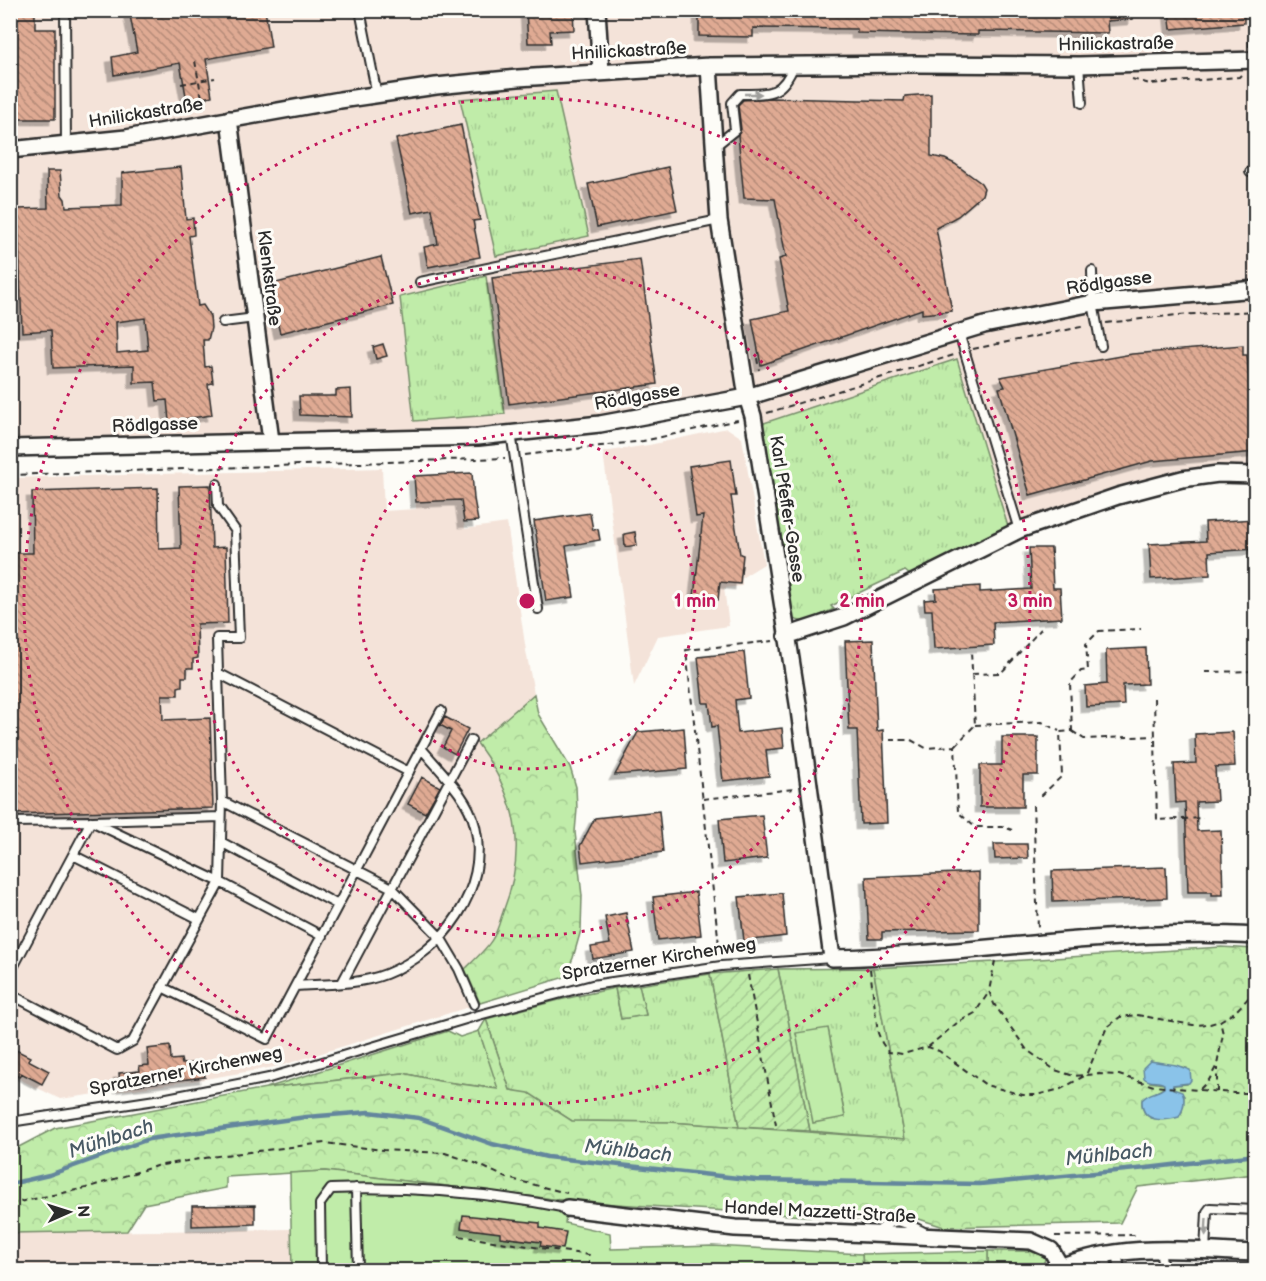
<svg xmlns="http://www.w3.org/2000/svg" width="1266" height="1281" font-family="'Balsamiq Sans',sans-serif">
<style>
.built{fill:#f4e3d9}
.grass{fill:url(#grass-tufts);stroke:#768c6a;stroke-width:1.5;fill-rule:evenodd}
.forest{fill:url(#forest-crowns);stroke:#768c6a;stroke-width:1.5;fill-rule:evenodd}
.garden{fill:url(#garden-furrows);stroke:#768c6a;stroke-width:1.5}
.pitch{fill:#c0eca9;stroke:#768c6a;stroke-width:1.5}
.water{fill:#8ac3e9;stroke:#64869d;stroke-width:1.5}
.lines{fill:none;stroke-linecap:round;stroke-linejoin:round}
.stream{stroke:#64869d;stroke-width:4.5}
.building{fill:url(#building-back-hatch);stroke:#2b2b2b;stroke-width:1.5;fill-rule:evenodd;filter:url(#shadow)}
.lane-casing{stroke:#2b2b2b;stroke-width:12}
.street-casing{stroke:#2b2b2b;stroke-width:20}
.path{stroke:#2b2b2b;stroke-width:2;stroke-dasharray:6 4.5;stroke-linecap:butt}
.lane{stroke:#fdfcf7;stroke-width:8}
.street{stroke:#fdfcf7;stroke-width:15}
.oneway{fill:#9e9e9b}
.ring{fill:none;stroke:#c2185b;stroke-width:3;stroke-dasharray:3 6}
.labels{text-anchor:middle;dominant-baseline:central;stroke-width:6;stroke-linejoin:round;paint-order:stroke}
.street-label{font-size:18px;fill:#2b2b2b;stroke:#fdfcf7}
.water-label{font-size:20px;font-style:italic;fill:#485964;stroke:#fdfcf7}
.centre{fill:#c2185b;stroke:#fdfcf7;stroke-width:3}
.ring-label{font-size:18px;text-anchor:middle;font-weight:bold;fill:#c2185b;stroke:#fdfcf7;stroke-width:6;stroke-linejoin:round;paint-order:stroke}
</style>
<defs>
<pattern id="grass-tufts" width="24" height="20" patternUnits="userSpaceOnUse" patternTransform="scale(1.5)"><rect width="24" height="20" fill="#c0eca9"/><path d="M3 7l-1-3M5 7V3M7 7l1-3M15 17l-1-3M17 17v-4M19 17l1-3" fill="none" stroke="#a5cb92"/></pattern>
<pattern id="forest-crowns" width="20" height="18" patternUnits="userSpaceOnUse" patternTransform="scale(1.5)"><rect width="20" height="18" fill="#c0eca9"/><path d="M2 6a3 3 0 1 1 6 0M12 15a3 3 0 1 1 6 0" fill="none" stroke="#a5cb92"/></pattern>
<pattern id="garden-furrows" width="10" height="10" patternUnits="userSpaceOnUse" patternTransform="scale(1.5)"><rect width="10" height="10" fill="#c0eca9"/><path d="M-1 1l2-2M0 10L10 0M9 11l2-2" fill="none" stroke="#a5cb92"/></pattern>
<pattern id="building-back-hatch" width="6" height="6" patternUnits="userSpaceOnUse" patternTransform="scale(1.5)"><rect width="6" height="6" fill="#dfaa93"/><path d="M-1 5l2 2M0 0l6 6M5-1l2 2" fill="none" stroke="#b58b78"/></pattern>
<filter id="shadow"><feDropShadow dx="-5.5" dy="5.5" stdDeviation="0" flood-color="#0004"/></filter>
</defs>
<rect width="100%" height="100%" fill="#fdfcf7"/>
<filter id="ink" filterUnits="userSpaceOnUse"><feTurbulence type="fractalNoise" baseFrequency=".0167" numOctaves="2"/><feDisplacementMap in="SourceGraphic" scale="12" xChannelSelector="R" yChannelSelector="G"/><feConvolveMatrix kernelMatrix="1 2 1 2 8 2 1 2 1" color-interpolation-filters="sRGB"/></filter>
<g filter="url(#ink)">
<!-- built -->
<path class="built" d="M10,11H1255V472L1233,471L1009,530L910,575L905,571L831,606L834,609L805,622L750,393L604,419L477,435L11,445Z
M727,428L742,438L764,564L746,575L742,578V586L724,588L729,626L658,636L634,686L603,452L649,445Z
M382,468L384,511L416,509V502L461,500L465,529L507,523L526,651L538,714L570,767L576,787L577,809L575,832L582,896L581,930L573,958L565,977L280,1066L205,1079L60,1099L11,1075L10,478Z
M291,1229L292,1270H11L10,1233Z"/>
<!-- grass -->
<path class="grass" d="M556,91L589,236L496,256L460,99Z
M486,276L505,414L414,421L400,297Z
M957,359L1009,530L910,575L905,571L831,606L834,609L805,622L792,619L761,424Z
M873,968L905,1139L810,1131L778,969ZM828,1029L845,1117L796,1034Z
M710,974L739,1127L669,1122L572,1121L529,1094L510,1090L486,1019L559,1000L615,988L621,1019L646,1015L639,985Z
M448,1031L460,1037L479,1031L499,1089L439,1081L403,1073L266,1088Z
M988,1251H1029L1042,1254L1045,1259L1043,1265L1034,1270H988Z"/>
<!-- forest -->
<path class="forest" d="M534,694L538,714L570,767L576,787L577,809L575,832L582,896L581,930L573,958L565,977L480,1003L465,969C474,960 487,949 493,938C498,930 500,920 503,912C528,847 517,797 477,743Z
M1221,947L1255,949V1174L1138,1187L1120,1223L944,1227L894,1211L868,1220L568,1201L325,1171L226,1177V1188L144,1204L127,1231L11,1233V1151L55,1128L266,1088L403,1073L439,1081L498,1089L479,1031L486,1019L510,1090L529,1093L572,1121L669,1122L905,1139L873,968L995,962ZM1150,1061L1187,1068V1084L1173,1085L1172,1089L1184,1096L1182,1112C1167,1123 1141,1124 1142,1100L1164,1088V1084L1150,1082Z
M639,985L646,1015L621,1019L615,988Z
M988,1251V1270H863L862,1254Z"/>
<!-- garden -->
<path class="garden" d="M778,969L810,1131L739,1127L710,974Z"/>
<!-- pitch -->
<path class="pitch" d="M828,1028L845,1117L813,1123L796,1033Z
M325,1171L568,1201L565,1223L610,1233L611,1249L713,1246L862,1254L863,1270H292L290,1173Z"/>
<!-- water -->
<path class="water" d="M1150,1061L1176,1065L1190,1070L1191,1080L1189,1083L1173,1085V1089L1182,1092C1186,1100 1183,1110 1179,1117C1162,1122 1141,1122 1142,1100C1150,1091 1157,1094 1164,1088V1084C1158,1080 1150,1084 1144,1078L1143,1068Z"/>
<g class="lines">
<!-- stream -->
<path class="stream" d="M10,1184L49,1175L149,1139L306,1117L369,1112L419,1118L492,1144L547,1157L756,1180L980,1184L1147,1168L1256,1155"/>
</g>
<!-- building -->
<path class="building" d="M10,10H35V29H55V119H10Z
M129,10H265L271,47L206,59L212,96L187,101L180,63L114,75L112,57L137,52Z
M526,10H573L574,30L550,31L551,43H528Z
M699,10H1133V19L1107,21L1108,33L978,31V35L910,34L857,33V29L753,28V37L699,36Z
M1169,10H1244V23L1171,29Z
M931,94V156L945,159L955,164L981,183L984,188L982,195L958,216L936,228L952,311L922,314V309L761,365L752,319L789,311L779,259L786,257L775,199L744,198L738,135L741,129L738,105L743,100L771,98L904,101L905,96Z
M461,125L480,220L473,221L480,257L428,267L424,247L438,244L432,209L412,213L396,139Z
M181,167L186,219L193,218L194,235L189,236L198,306L203,305L210,316L211,328L208,340H203L205,367L211,366L213,383L208,384L212,415L169,421L167,400L157,401L155,382L134,383V365L53,368L51,330L22,332L18,209L48,208L47,171H60L62,195L65,199L66,207L122,205V173ZM145,318L148,350L117,353L116,322Z
M668,167L677,210L597,227L588,184Z
M381,257L393,305L280,333L268,285Z
M640,259L657,384L509,404L492,278Z
M383,344L387,356L376,359L373,347Z
M1243,345V355H1247L1251,404H1256V452L1152,461L1030,495L999,388L1005,387L1000,377L1132,354Z
M351,389L352,417L300,415L299,396H336V390Z
M731,460L736,496H731L740,554L743,555L740,584L720,582L718,600L694,597L703,516L696,517L689,466Z
M472,473L474,499L478,521L464,522L461,500L416,502L414,476Z
M210,485L212,548L226,547L228,623L197,624L198,658L193,659V668H187V677H182V686L178,687V695H162L163,720L210,718L213,808L10,814V621H13L11,553H33L32,492L158,488L159,549L181,548L179,486Z
M590,513L593,530L598,529L600,540L566,546L574,597L546,601L534,521Z
M1256,519V549L1209,552L1210,575L1151,579L1149,544L1206,541L1205,522Z
M635,532L637,545L625,547L624,534Z
M1029,548H1051L1053,588H1060L1062,618L993,622L994,645L934,649L932,610H925L924,600L936,599L935,589L980,586V592L1031,589Z
M873,640L877,731L883,730L887,823L861,824L857,730H849L845,641Z
M1146,648L1147,684L1123,685L1124,705L1086,707L1085,686L1107,684L1106,650Z
M744,652L749,698L735,700L738,733L782,728L784,748L766,750L769,776L723,781L717,726L712,727L709,703H703L698,657Z
M445,717L468,729L455,754L443,747L451,731L440,725Z
M684,728L687,769L615,775L638,732Z
M1233,732L1235,766L1215,767L1217,801L1196,802L1197,831L1221,830L1223,895H1212V892H1188L1185,802L1176,803L1174,764L1196,763L1195,734Z
M1002,737H1038V775H1023V807H980V765H1002Z
M422,777L440,787L425,813L408,804Z
M659,811L663,852L582,862L580,846L595,818Z
M762,815L767,858L723,863L719,819Z
M994,844H1027L1028,858L995,859Z
M1166,867L1167,898L1053,902L1052,871Z
M979,872V930L882,932V939H869L866,877Z
M696,892L701,935L658,940L653,897Z
M782,893L786,936L744,941L739,897Z
M626,913L634,952L593,959L591,947L610,944L605,917Z
M170,1046L171,1060L181,1059L182,1064L203,1062L205,1077L120,1087L119,1073L140,1071L139,1066L149,1065L147,1049Z
M10,1047L30,1057L28,1060L49,1071L42,1084L21,1073L19,1077L10,1072Z
M255,1205V1224L192,1226V1206Z
M463,1215L540,1223V1228L566,1232L563,1249L540,1246L541,1242L500,1237V1233L461,1228Z"/>
<g class="lines">
<!-- lane casing -->
<g class="lane-casing">
<path id="lane" d="M65,10L66,145
M360,10L377,95
M1079,65L1082,103
M714,147L735,130L732,103L740,94C770,94 782,95 794,65
M1250,172L1256,171
M1092,271L1093,303L1101,346
M420,282L719,220
M223,322L255,318
M959,333L1019,530
M511,433L538,609
M217,484L218,506L235,530L239,638H217L218,673L409,772
M218,673L222,801
M91,821L220,882L322,936
M93,821L221,817
M10,822L91,821L10,973
M221,842L338,905
M73,855L199,919
M342,983L471,740
M296,986C325,984 358,985 386,974C443,952 490,889 475,826C468,796 440,771 421,748
M162,987L267,1039L441,711
M10,994L117,1050L133,1041L220,882L222,801L392,888L440,937L459,969L474,1004
M10,1122L162,1099L269,1078L479,1015L592,985L721,966L832,958
M356,1188L358,1270
M877,1233C894,1214 904,1222 924,1232
M1160,1249L1163,1270
M1205,1251L1207,1212L1210,1208L1256,1210
M1117,1252L1120,1270
M1105,1254L1108,1270
M321,1270L320,1204L331,1189C411,1186 489,1193 567,1208"/>
</g>
<!-- street casing -->
<g class="street-casing">
<path id="street" d="M597,10L601,72
M709,66L719,220L747,397L753,416L799,710L832,958C973,956 1114,927 1256,936
M229,119L271,441
M10,150L126,138L340,100L436,86L518,78L709,66L916,64L1079,65L1256,60
M10,448L478,437L600,424L747,397L984,325L1093,303L1256,289
M786,636L844,617L1019,530L1118,496L1182,479L1218,474L1256,475
M567,1208L735,1228L1031,1241L1051,1250L1061,1267
M1052,1270C1119,1242 1184,1250 1256,1253"/>
</g>
<!-- path -->
<path class="path" d="M1249,47V39L1256,28
M195,61L204,109
M1132,79L1150,84L1239,77L1241,75
M181,84L215,78
M1106,323L1177,315L1256,311
M973,349L1086,326
M757,358L759,370
M767,413L954,355
M525,455L643,441L738,420
M10,475L505,458
M1205,672L1256,671
M972,674L1001,673L1041,629
M1154,698L1157,820L1203,818
M975,725L1042,722L1059,731
M1072,731L1084,739L1154,736
M890,740H911L926,748L955,746L958,812L975,827H1004L1012,830
M955,746L975,725L971,651
M1041,796L1062,776L1060,732L1072,731L1070,683L1081,671L1088,670L1086,644L1099,631L1141,629
M703,799L794,789
M1033,805L1038,928
M720,954L686,650L773,641
M995,961L989,991L994,1004L1027,1050L1055,1070L1074,1076L1099,1074L1119,1075L1154,1086L1233,1093H1256
M870,969L878,1033L882,1043L888,1052L903,1054L928,1047L939,1051L986,1085L1023,1095H1036L1061,1089L1086,1075L1107,1027L1120,1017L1137,1015L1193,1025L1210,1024L1220,1021L1235,1012L1256,990
M748,975L776,1125
M928,1047L957,1023L975,1013L989,992
M1200,1089L1209,1080L1217,1065L1223,1034L1220,1021
M1217,1092V1068
M10,1204L86,1188L156,1166L224,1155L325,1143L383,1150L445,1153L475,1163L507,1178L567,1193
M459,1236L589,1255V1270
M1055,1236L1136,1235"/>
<!-- lane -->
<use href="#lane" class="lane"/>
<!-- street -->
<use href="#street" class="street"/>
</g>
<!-- one-way arrows -->
<defs><path id="oneway-solid" d="M-6-.8H1V-3.2L6.5 0L1 3.2V.8H-6Z" transform="scale(1.5)"/></defs>
<g class="oneway">
<use href="#oneway-solid" transform="translate(753 94)"/>
<use href="#oneway-solid" transform="translate(1206 1227) rotate(93)"/>
</g>
</g>
<!-- distance rings -->
<g class="ring">
<circle cx="527" cy="601" r="168"/>
<circle cx="527" cy="601" r="335"/>
<circle cx="527" cy="601" r="503"/>
</g>
<g class="labels">
<!-- street labels -->
<g class="street-label">
<text transform="translate(1116 44) rotate(-1)">Hnilickastraße</text>
<text transform="translate(629 51) rotate(-3)">Hnilickastraße</text>
<text transform="translate(146 113) rotate(-9)">Hnilickastraße</text>
<text transform="translate(269 278) rotate(83)">Klenkstraße</text>
<text transform="translate(1109 283) rotate(-8)">Rödlgasse</text>
<text transform="translate(637 397) rotate(-10)">Rödlgasse</text>
<text transform="translate(155 425) rotate(-2)">Rödlgasse</text>
<text transform="translate(787 509) rotate(81)">Karl Pfeffer-Gasse</text>
<text transform="translate(659 959) rotate(-9)">Spratzerner Kirchenweg</text>
<text transform="translate(186 1071) rotate(-11)">Spratzerner Kirchenweg</text>
<text transform="translate(820 1212) rotate(3)">Handel Mazzetti-Straße</text>
</g>
<!-- water labels -->
<g class="water-label">
<text transform="translate(111 1139) rotate(-18)">Mühlbach</text>
<text transform="translate(628 1151) rotate(6)">Mühlbach</text>
<text transform="translate(1109 1155) rotate(-6)">Mühlbach</text>
</g>
</g>
<circle cx="527" cy="601" r="9" class="centre"/>
<g class="ring-label">
<text x="695" y="607">1 min</text>
<text x="862" y="607">2 min</text>
<text x="1030" y="607">3 min</text>
</g>
<!-- margin -->
<rect width="1266" height="1281" fill="none" stroke="#fdfcf7" stroke-width="36"/>
<rect x="18" y="18" width="1230" height="1245" fill="none" stroke="#2b2b2b" stroke-width="2" filter="url(#ink)"/>
<!-- north arrow -->
<g transform="translate(69 1212) rotate(87)" stroke="#fdfcf7" stroke-width="4.5" paint-order="stroke">
<path d="M0-4.5L10 22L0 15L-10 22Z" fill="#2b2b2b"/>
<text y="-9" font-size="16" font-weight="bold" text-anchor="middle" fill="#2b2b2b">N</text>
</g>
</svg>
